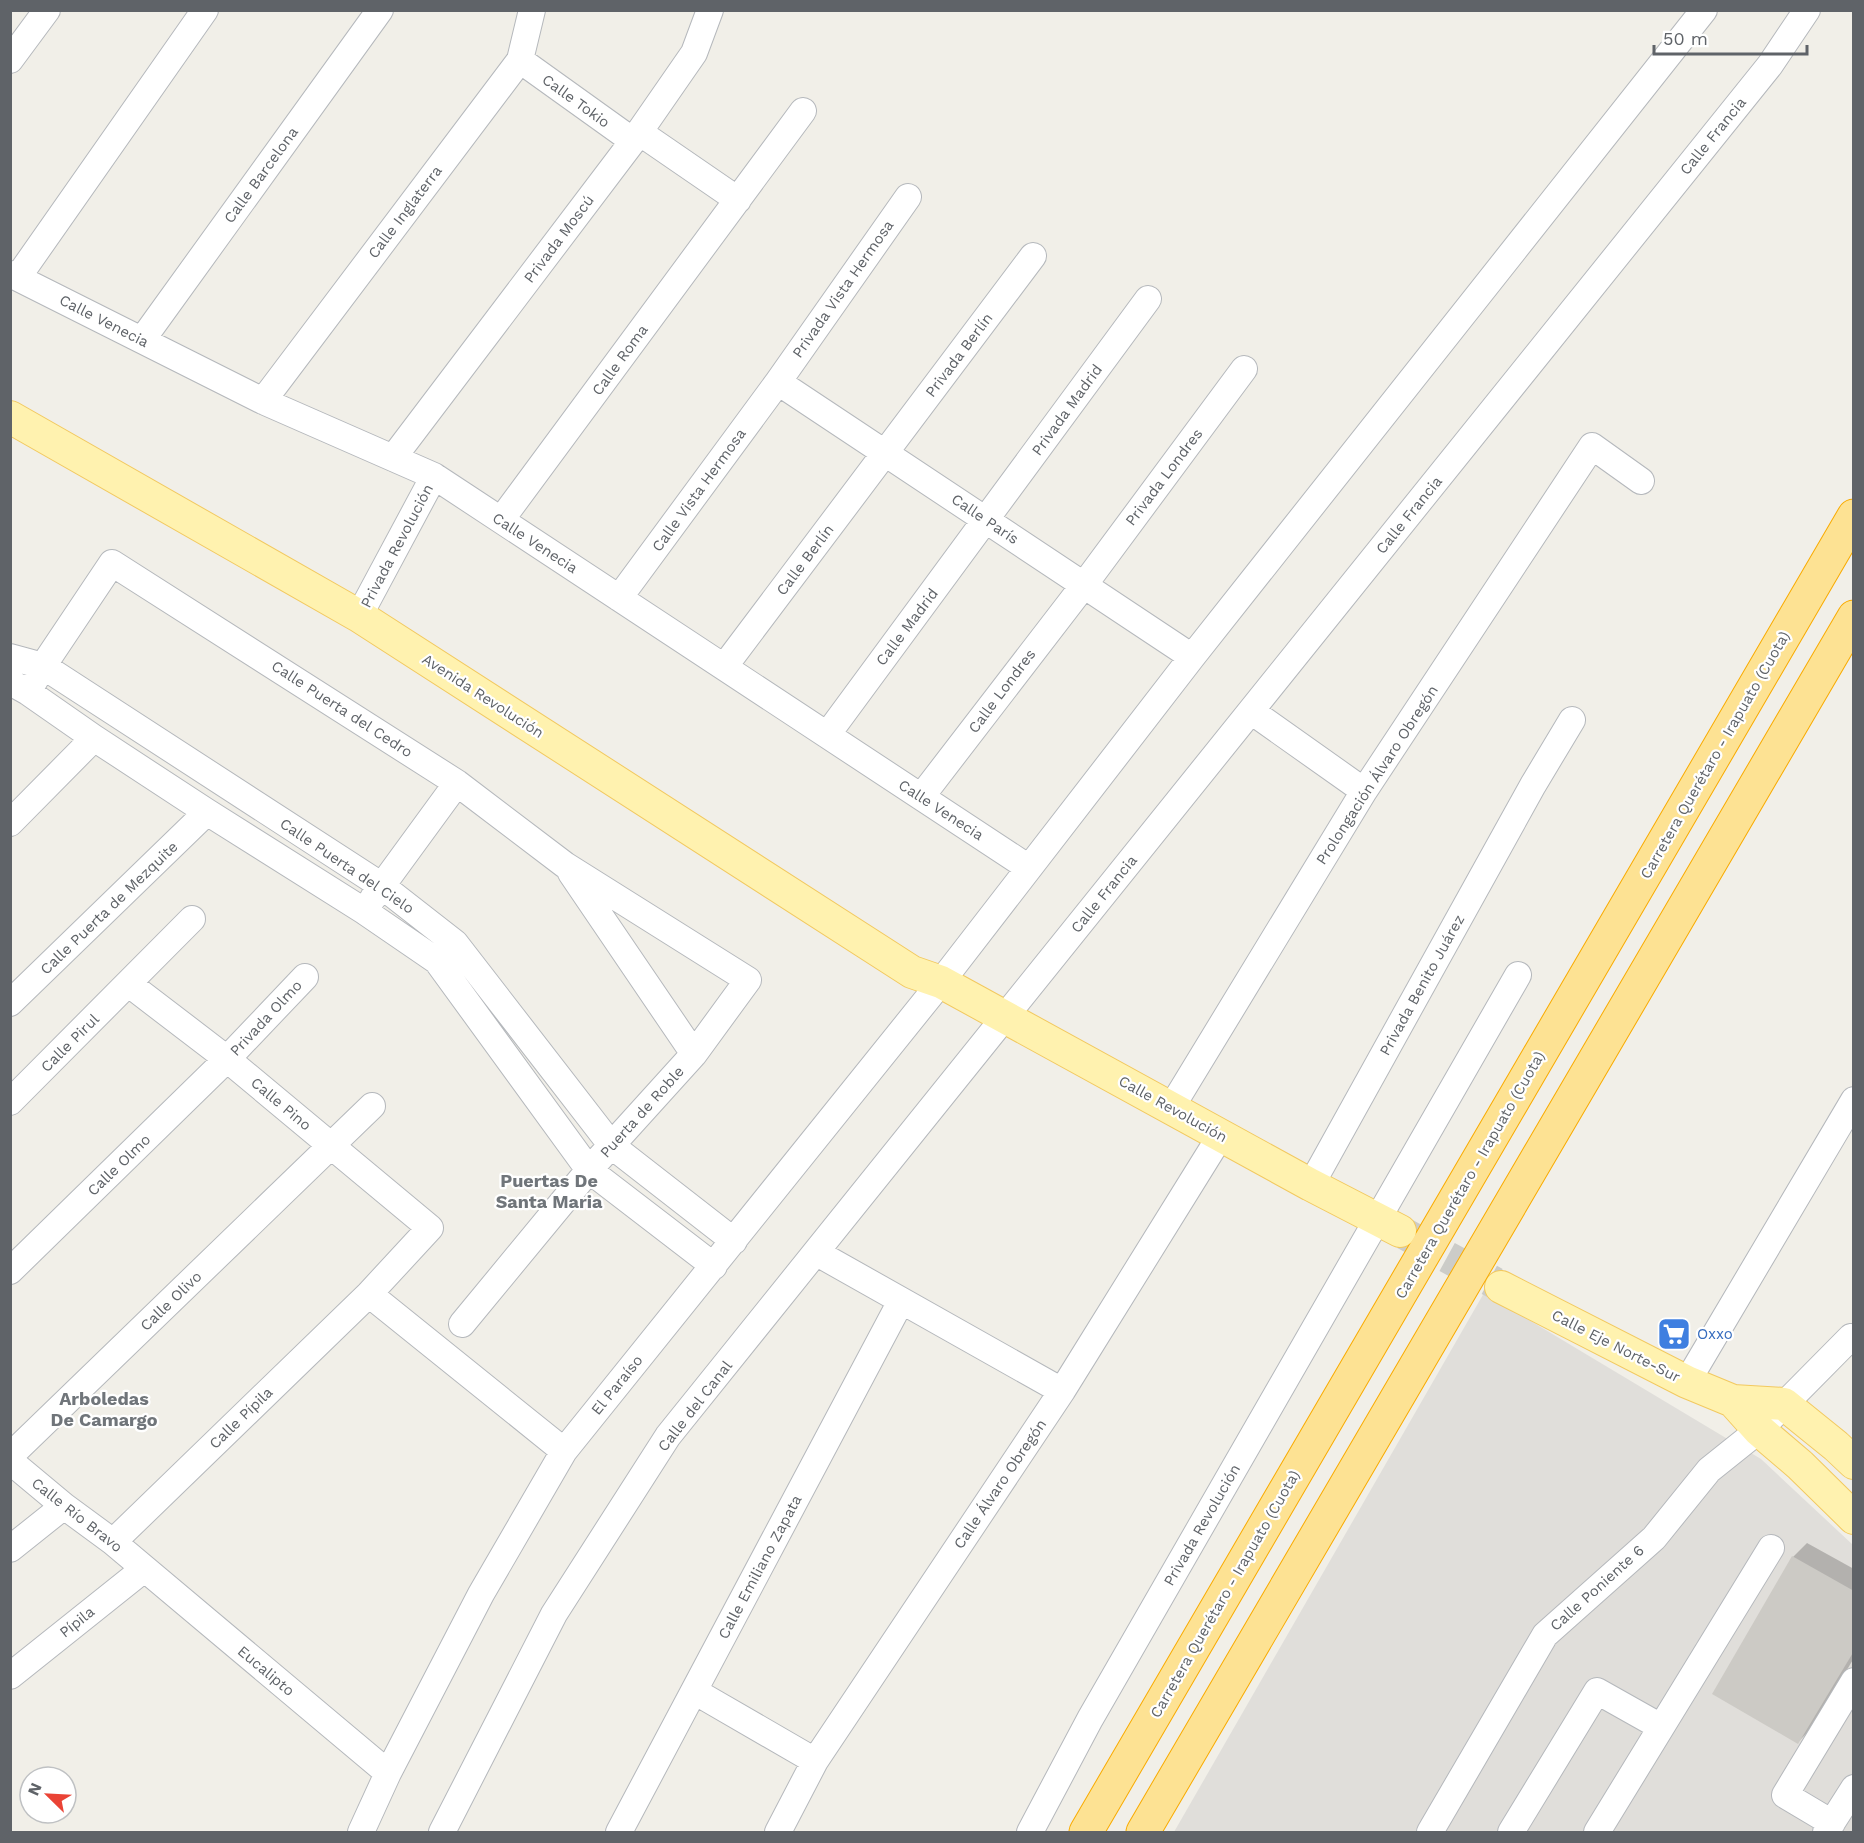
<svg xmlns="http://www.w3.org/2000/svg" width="1864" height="1843" font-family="'Work Sans',sans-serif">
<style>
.industrial{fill:#e0deda}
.shadow{fill:#0003}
.building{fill:#cccac5}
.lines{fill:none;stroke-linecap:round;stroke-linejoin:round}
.major-tunnel{stroke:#ccccc8;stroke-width:32;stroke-dasharray:32 16;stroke-linecap:butt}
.minor-casing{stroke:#b5b8bc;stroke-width:28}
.major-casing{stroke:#f2c960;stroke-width:34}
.highway-casing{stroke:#f9ab00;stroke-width:35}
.minor{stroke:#fff;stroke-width:26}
.major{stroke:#fff2af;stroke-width:32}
.highway{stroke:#fde293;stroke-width:33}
.labels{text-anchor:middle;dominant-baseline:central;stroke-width:4.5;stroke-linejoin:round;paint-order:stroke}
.street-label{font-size:15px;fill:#5f6368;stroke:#fff}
.shop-label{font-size:15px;fill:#366cbe;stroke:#fff;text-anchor:start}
.quarter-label{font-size:18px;font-weight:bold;fill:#70757a;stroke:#fff}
</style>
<rect width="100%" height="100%" fill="#f1efe8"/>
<!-- industrial -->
<path class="industrial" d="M1484,1293L1761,1459L1853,1545V1832H1174Z"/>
<!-- shadow -->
<path class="shadow" d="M1807,1543L1854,1569V1658L1812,1728L1798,1742L1714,1693L1793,1557Z"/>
<!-- building -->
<path class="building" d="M1792,1556L1854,1591V1651L1798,1744L1712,1694Z"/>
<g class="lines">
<!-- major-tunnel -->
<path class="major-tunnel" d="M1405,1234L1495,1283"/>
<!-- minor casing -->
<g class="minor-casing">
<path id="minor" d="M10,60L47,10
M520,60L633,141
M639,132L738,200
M10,274L263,401L434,476L1029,868
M18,277L205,10
M142,340L380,10
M778,382L1192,657
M263,401L520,60L532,10
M393,458L633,141L694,53L710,10
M501,520L803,111
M619,598L778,382L908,197
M359,616L434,476
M10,657L43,666L382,886L455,943L612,1146L734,1241
M724,667L1033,256
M10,682L28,692L94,738L207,812L364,911L437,961L589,1170L714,1266
M28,692L43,666L112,563L457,783L565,865L748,980L694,1054L589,1170L462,1324
M1251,711L1364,791
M827,735L1148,299
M921,797L1084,585L1244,369
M10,823L94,738
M571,873L694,1054
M373,898L457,783
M10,1003L207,812
M10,1102L192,919
M1171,1108L1364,791L1592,446L1641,481
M1311,1185L1533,785L1572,720
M817,1253L1062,1391
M10,1271L227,1059L305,977
M369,1294L564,1451
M1687,1382L1854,1100
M10,1456L372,1106
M10,1461L64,1506L113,1542L388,1773
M113,1542L369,1294L430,1228L227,1059L129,984
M10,1549L64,1506
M10,1676L144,1569
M694,1691L815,1761
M1832,1823L1785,1795L1854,1681
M361,1832L388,1773L481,1594L564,1451L941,982L1192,657L1704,10
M442,1832L554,1614L668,1436L1770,65L1807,10
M619,1832L901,1301
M778,1832L815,1761L1062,1391L1221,1135
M1030,1832L1090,1719L1518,975
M1430,1832L1545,1635L1654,1538L1709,1470L1759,1430L1851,1337L1854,1339
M1511,1832L1597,1691L1661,1727
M1597,1832L1771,1548
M1826,1832L1854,1788"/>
</g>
<!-- major casing -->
<g class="major-casing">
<path id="major" d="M10,417L359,616L912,972L941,982L1311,1185L1400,1231
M1501,1287L1687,1382L1733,1401L1784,1404L1836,1446L1854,1463
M1733,1401L1759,1430L1800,1465L1854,1518"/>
</g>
<!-- highway casing -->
<g class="highway-casing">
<path id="highway" d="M1086,1832L1854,516
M1143,1832L1854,617"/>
</g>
<!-- minor -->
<use href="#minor" class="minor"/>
<!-- major -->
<use href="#major" class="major"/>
<!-- highway -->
<use href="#highway" class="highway"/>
</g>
<!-- icons -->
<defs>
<g id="supermarket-square" transform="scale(1.725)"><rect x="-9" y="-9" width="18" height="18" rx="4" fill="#3f7fe0" stroke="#fff"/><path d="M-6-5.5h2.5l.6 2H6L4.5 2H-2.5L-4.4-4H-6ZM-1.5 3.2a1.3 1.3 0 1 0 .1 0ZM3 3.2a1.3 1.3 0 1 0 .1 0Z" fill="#fff"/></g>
</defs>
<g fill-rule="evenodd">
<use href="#supermarket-square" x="1674" y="1334"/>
</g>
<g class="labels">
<!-- street labels -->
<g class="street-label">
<text transform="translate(576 101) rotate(36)">Calle Tokio</text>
<text transform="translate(1713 136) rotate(-51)">Calle Francia</text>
<text transform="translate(261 175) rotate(-54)">Calle Barcelona</text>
<text transform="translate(405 212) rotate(-53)">Calle Inglaterra</text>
<text transform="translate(559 239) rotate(-53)">Privada Moscú</text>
<text transform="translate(843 289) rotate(-55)">Privada Vista Hermosa</text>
<text transform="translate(104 321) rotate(27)">Calle Venecia</text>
<text transform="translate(959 355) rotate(-53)">Privada Berlín</text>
<text transform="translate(620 360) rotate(-54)">Calle Roma</text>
<text transform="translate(1067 410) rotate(-54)">Privada Madrid</text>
<text transform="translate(1164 477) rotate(-53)">Privada Londres</text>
<text transform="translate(699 490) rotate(-54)">Calle Vista Hermosa</text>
<text transform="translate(1409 515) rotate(-51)">Calle Francia</text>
<text transform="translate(985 519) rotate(34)">Calle París</text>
<text transform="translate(535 543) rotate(33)">Calle Venecia</text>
<text transform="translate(397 546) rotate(-62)">Privada Revolución</text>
<text transform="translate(805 560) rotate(-53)">Calle Berlín</text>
<text transform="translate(907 627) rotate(-53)">Calle Madrid</text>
<text transform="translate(1002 691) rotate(-53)">Calle Londres</text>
<text transform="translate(483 696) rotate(33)">Avenida Revolución</text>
<text transform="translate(342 709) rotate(33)">Calle Puerta del Cedro</text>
<text transform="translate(1715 755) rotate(-60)">Carretera Querétaro - Irapuato (Cuota)</text>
<text transform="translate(1377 775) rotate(-57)">Prolongación Álvaro Obregón</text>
<text transform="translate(941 810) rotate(33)">Calle Venecia</text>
<text transform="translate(347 866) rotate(34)">Calle Puerta del Cielo</text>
<text transform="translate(1104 894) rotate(-51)">Calle Francia</text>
<text transform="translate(109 908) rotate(-44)">Calle Puerta de Mezquite</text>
<text transform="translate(1422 985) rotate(-61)">Privada Benito Juárez</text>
<text transform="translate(266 1018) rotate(-47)">Privada Olmo</text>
<text transform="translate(70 1043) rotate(-45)">Calle Pirul</text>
<text transform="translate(281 1104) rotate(40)">Calle Pino</text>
<text transform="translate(1173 1109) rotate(29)">Calle Revolución</text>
<text transform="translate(642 1112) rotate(-48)">Puerta de Roble</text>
<text transform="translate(119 1165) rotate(-44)">Calle Olmo</text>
<text transform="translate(1470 1175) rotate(-60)">Carretera Querétaro - Irapuato (Cuota)</text>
<text transform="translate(171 1301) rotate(-44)">Calle Olivo</text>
<text transform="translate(1616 1346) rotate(27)">Calle Eje Norte-Sur</text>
<text transform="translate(617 1385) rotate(-51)">El Paraíso</text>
<text transform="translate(695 1406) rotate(-52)">Calle del Canal</text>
<text transform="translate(241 1418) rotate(-44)">Calle Pípila</text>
<text transform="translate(1000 1484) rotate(-56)">Calle Álvaro Obregón</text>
<text transform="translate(77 1515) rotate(38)">Calle Río Bravo</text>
<text transform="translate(1202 1525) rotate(-60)">Privada Revolución</text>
<text transform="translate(760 1567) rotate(-62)">Calle Emiliano Zapata</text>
<text transform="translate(1597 1588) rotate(-42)">Calle Poniente 6</text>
<text transform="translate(1225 1594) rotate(-60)">Carretera Querétaro - Irapuato (Cuota)</text>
<text transform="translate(77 1622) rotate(-39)">Pípila</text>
<text transform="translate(266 1671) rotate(40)">Eucalipto</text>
</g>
<!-- shop labels -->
<g class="shop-label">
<text x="1697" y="1334">Oxxo</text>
</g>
<!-- quarter labels -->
<g class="quarter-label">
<text x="549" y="1180">Puertas De<tspan x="549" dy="21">Santa Maria</tspan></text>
<text x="104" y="1398">Arboledas<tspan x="104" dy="21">De Camargo</tspan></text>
</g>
</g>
<!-- border -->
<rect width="1864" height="1843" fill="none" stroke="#5f6368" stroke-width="24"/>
<!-- north arrow -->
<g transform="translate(48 1795) rotate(294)"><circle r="28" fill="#ffffff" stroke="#bfc1c3" stroke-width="1.5"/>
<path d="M0-4.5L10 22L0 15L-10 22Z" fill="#ea4335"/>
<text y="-9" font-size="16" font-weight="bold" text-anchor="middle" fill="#5f6368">N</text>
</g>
<!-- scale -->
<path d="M1654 45v9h153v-9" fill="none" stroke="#5f6368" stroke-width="3"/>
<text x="1663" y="45" font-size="18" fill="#5f6368" stroke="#ffffff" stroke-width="4.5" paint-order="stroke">50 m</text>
</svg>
